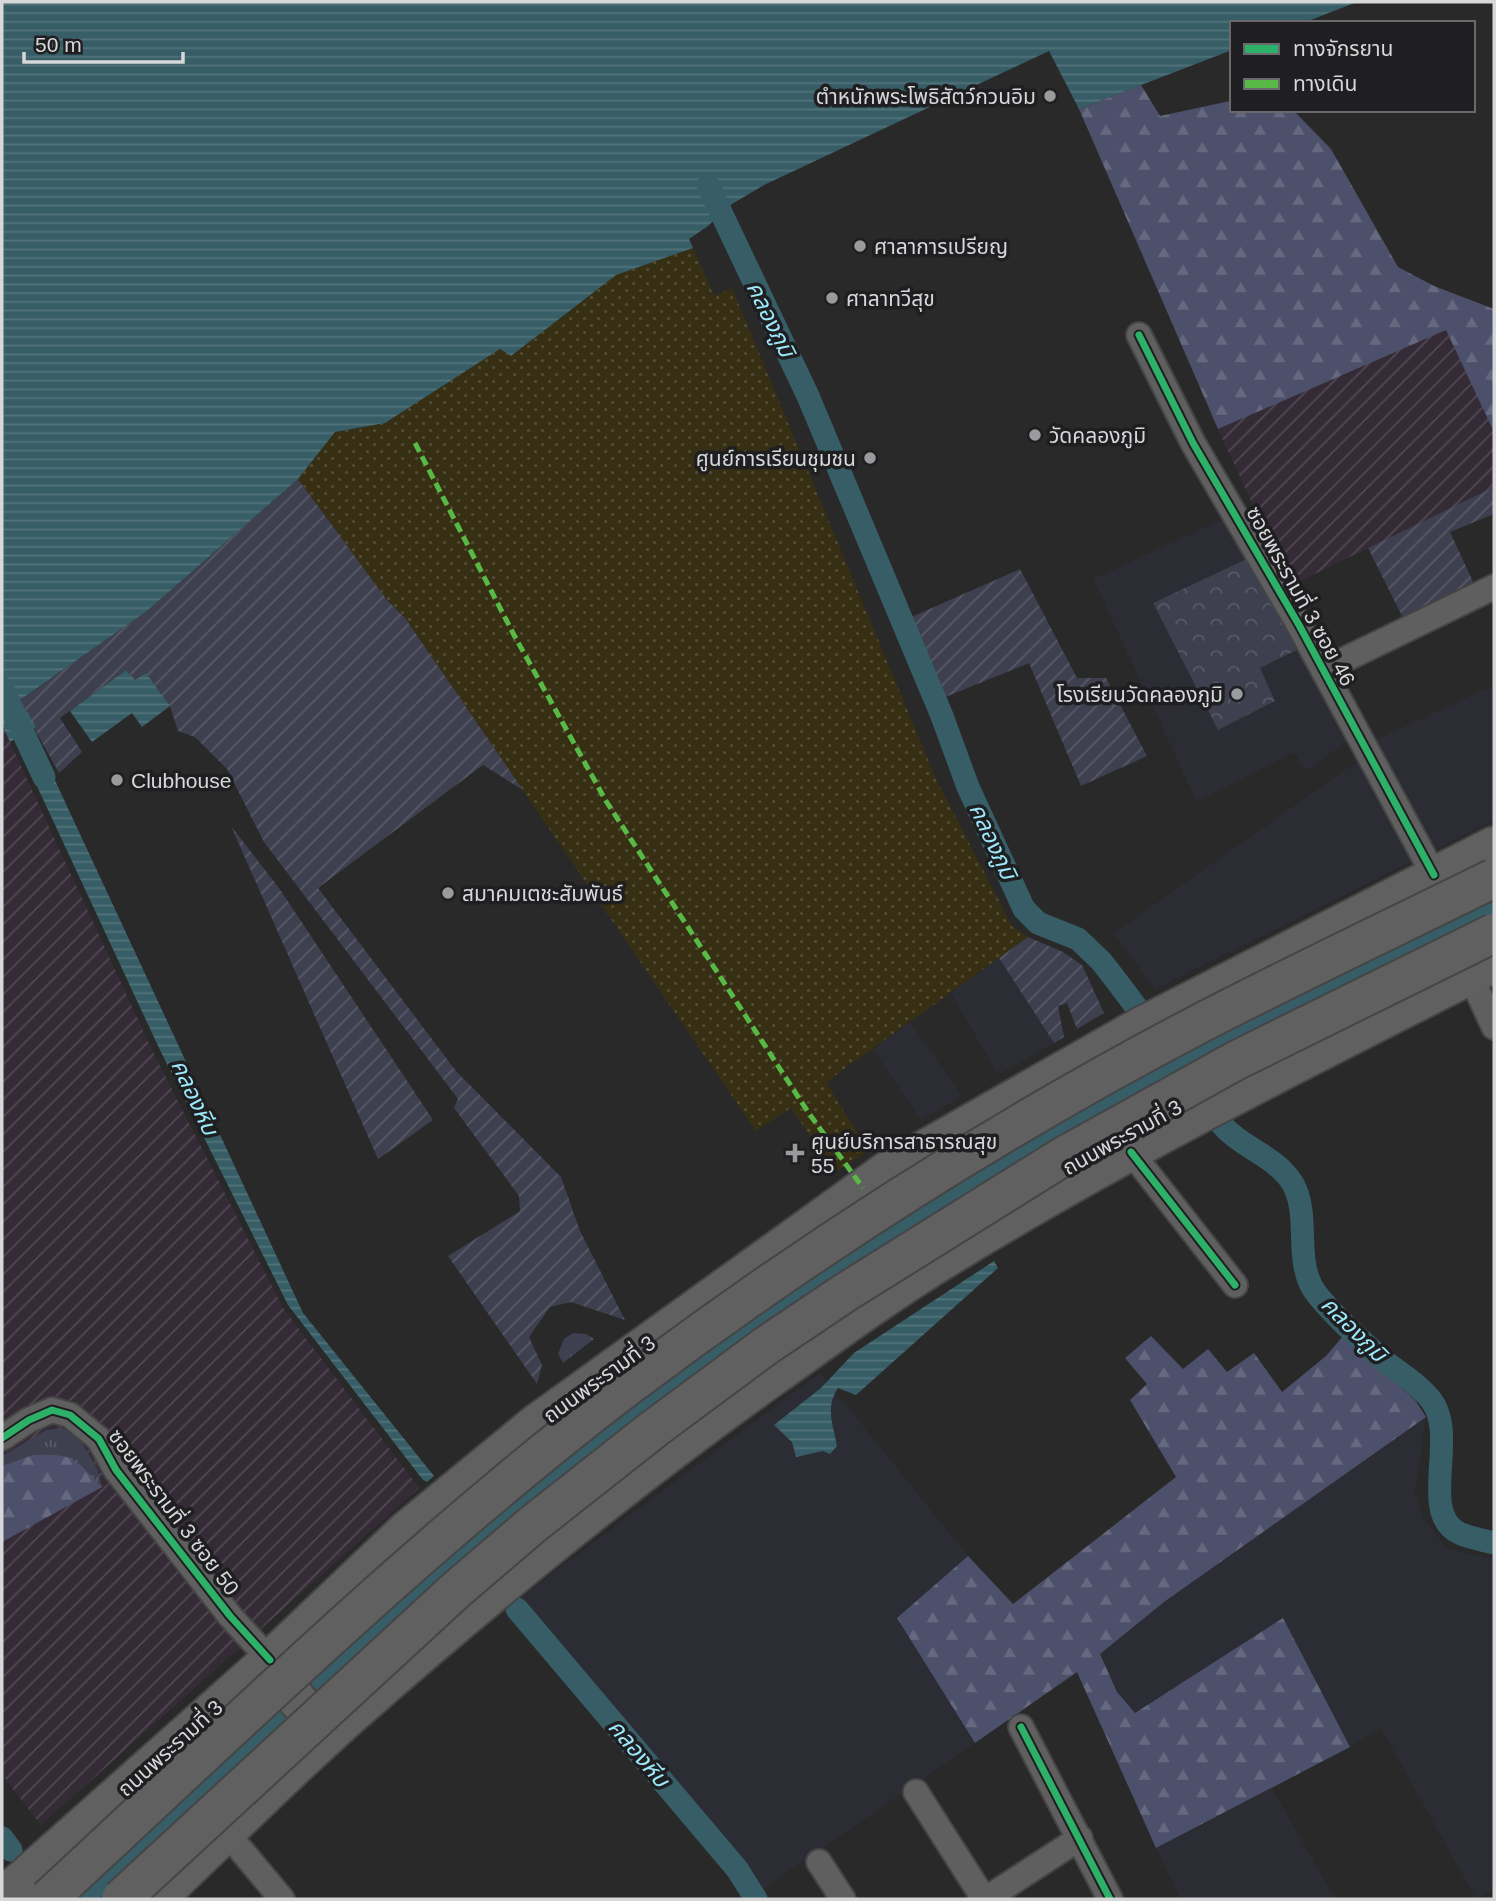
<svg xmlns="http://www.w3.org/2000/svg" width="1496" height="1901" font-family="Arial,'Noto Sans Thai',sans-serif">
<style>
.built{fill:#2c2c34}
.industrial{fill:url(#industrial-furrows)}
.grass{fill:url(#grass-tufts)}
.forest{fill:url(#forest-firs)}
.sand{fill:url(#sand-dots)}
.park{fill:url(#park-crowns)}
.garden{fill:url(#garden-furrows)}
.water{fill:url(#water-rules)}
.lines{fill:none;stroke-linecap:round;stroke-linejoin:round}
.canal{stroke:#375d66;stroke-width:23}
.minor-casing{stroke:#454546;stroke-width:28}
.primary-casing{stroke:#454546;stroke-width:42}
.minor{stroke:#605f60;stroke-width:24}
.primary{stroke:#606061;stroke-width:38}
.primary-bridge-casing{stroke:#454546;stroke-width:42;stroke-linecap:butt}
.primary-bridge{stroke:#606061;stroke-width:38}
.quiet{stroke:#58b947;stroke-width:5;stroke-dasharray:10 5;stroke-linecap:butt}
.cycleway-casing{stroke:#1f1f21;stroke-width:11}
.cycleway{stroke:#2db169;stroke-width:7}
.poi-dot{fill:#9a9b9c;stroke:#1f1f21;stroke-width:2.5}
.labels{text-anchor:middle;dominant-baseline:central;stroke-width:7;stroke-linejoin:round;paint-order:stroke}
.poi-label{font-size:21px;fill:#d7d8d9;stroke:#1f1f21;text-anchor:start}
.street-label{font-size:21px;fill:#d7d8d9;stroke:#1f1f21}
.water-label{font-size:23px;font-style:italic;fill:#9de9fc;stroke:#1f1f21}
</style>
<defs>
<pattern id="industrial-furrows" width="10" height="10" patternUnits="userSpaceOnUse" patternTransform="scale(1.75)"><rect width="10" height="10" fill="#352b37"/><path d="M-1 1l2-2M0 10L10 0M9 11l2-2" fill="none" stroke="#524953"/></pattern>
<pattern id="grass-tufts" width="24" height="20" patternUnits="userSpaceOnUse" patternTransform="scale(1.75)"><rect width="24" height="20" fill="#3e3f4f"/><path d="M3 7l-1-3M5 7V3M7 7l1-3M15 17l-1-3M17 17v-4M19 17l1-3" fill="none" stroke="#595a68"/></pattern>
<pattern id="forest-firs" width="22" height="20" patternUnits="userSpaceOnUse" patternTransform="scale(1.75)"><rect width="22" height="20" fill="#4d506a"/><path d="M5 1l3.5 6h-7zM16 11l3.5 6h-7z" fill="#66687f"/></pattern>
<pattern id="sand-dots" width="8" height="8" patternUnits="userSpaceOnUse" patternTransform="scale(1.75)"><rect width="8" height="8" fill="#362f13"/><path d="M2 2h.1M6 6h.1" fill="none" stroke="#524c35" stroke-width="1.8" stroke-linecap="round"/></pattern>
<pattern id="park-crowns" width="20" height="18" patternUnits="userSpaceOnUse" patternTransform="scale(1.75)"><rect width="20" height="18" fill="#3e3f4f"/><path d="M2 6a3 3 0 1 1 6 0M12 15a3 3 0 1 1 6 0" fill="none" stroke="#595a68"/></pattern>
<pattern id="garden-furrows" width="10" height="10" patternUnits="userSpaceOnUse" patternTransform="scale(1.75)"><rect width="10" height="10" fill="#3e3f4f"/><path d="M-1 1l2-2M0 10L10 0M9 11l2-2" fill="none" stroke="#595a68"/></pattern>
<pattern id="water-rules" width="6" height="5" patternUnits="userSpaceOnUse" patternTransform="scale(1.75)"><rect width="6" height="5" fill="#375d66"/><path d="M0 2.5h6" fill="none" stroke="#53747b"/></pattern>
</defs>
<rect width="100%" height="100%" fill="#29292a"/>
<!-- built -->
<path class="built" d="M1228,517L1351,739L1305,771L1294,752L1197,802L1093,579Z
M1494,685V820L1155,989L1114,933L1362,758L1373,741Z
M999,958L1054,1043L998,1075L951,993Z
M910,1022L962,1096L921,1120L873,1049Z
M820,1373L968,1556L897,1618L975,1743L763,1889L518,1599Z
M1426,1417L1415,1492L1424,1518L1447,1549L1494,1559V1889L1476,1899L1381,1728L1350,1747L1283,1619L1135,1713L1117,1693L1100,1653L1164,1602Z
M1272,1788L1335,1899H1181L1156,1848Z"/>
<!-- industrial -->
<path class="industrial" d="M1447,329L1494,432V487L1290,586L1218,429Z
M2,725L152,1050L283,1308L419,1488L41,1825L2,1775Z"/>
<!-- grass -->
<path class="grass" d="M573,1333L586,1334L594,1339L563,1363L558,1354L564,1339Z
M62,1428L78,1436L97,1468L102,1487L2,1542V1456L46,1430Z"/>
<!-- forest -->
<path class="forest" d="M1141,85L1160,116L1230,101L1232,102V110H1293L1331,149L1398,267L1434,286L1494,309V432L1446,330L1218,429L1079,109Z
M1344,1335L1415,1400L1426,1417L1164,1602L1100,1654L1117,1692L1135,1713L1283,1618L1350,1747L1156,1848L1077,1672L975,1743L897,1618L968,1556L1013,1604L1176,1477L1130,1400L1147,1384L1125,1358L1151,1336L1183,1369L1208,1349L1227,1372L1254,1353L1282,1392L1326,1356Z
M33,1455C75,1454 73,1457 102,1487L2,1542V1466Z"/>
<!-- sand -->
<path class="sand" d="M693,248L714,296L732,288L936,779L1012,926L1028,937L826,1082L868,1151L835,1172L791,1108L756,1131L405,618L387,600L298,479L335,432L385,423L500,349L511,356L616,275Z"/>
<!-- park -->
<path class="park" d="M1251,557L1301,648L1260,668L1275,701L1218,730L1153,603Z"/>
<!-- garden -->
<path class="garden" d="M298,479L387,600L405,618L523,790L483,765L318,888L456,1071L561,1177L580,1231L625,1320L571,1302L550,1307L529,1337L542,1365L537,1384L448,1256L520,1211L519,1196L454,1108L458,1099L264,842L227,769L195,737L178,731L170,706L146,673L135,681L126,670L60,718L82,752L59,773L19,701L147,611Z
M1494,487V514L1450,532L1475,586L1405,622L1368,548Z
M1020,569L1077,678H1106L1147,756L1081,786L1029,663L943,698L909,618Z
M231,826L279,888L433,1120L378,1159Z
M1028,937L1063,952L1082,965L1104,1013L1077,1029L1067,1003L1058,1006L1064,1037L1054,1043L999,958Z"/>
<!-- water -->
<path class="water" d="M2,2H1357L1303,23H1232V50L1079,109L1049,51L764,185L727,207L708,226L689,239L693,248L616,275L511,356L500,349L385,423L335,432L298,479L147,611L20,700L36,727L10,742L2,725Z
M126,670L135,680L146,673L170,706L142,727L132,713L92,742L70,711Z
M39,746L303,1313L434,1476L427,1482L423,1480L288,1305L159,1048L22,754Z
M994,1261L998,1268L856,1395L838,1388C825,1407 833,1425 837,1446L830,1454L823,1451L796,1457L792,1442L774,1425L821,1388L854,1353Z"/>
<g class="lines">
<!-- canal -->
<path class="canal" d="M708,185L808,396L942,716L968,787L1024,909L1038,923L1078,939L1101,961C1133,1001 1162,1043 1192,1084C1203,1098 1212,1114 1224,1127C1244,1149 1277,1157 1293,1184C1310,1215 1295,1256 1312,1287C1322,1305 1370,1349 1387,1363C1402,1374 1419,1385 1431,1400C1459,1435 1418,1513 1459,1533C1469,1538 1483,1540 1494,1543
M2,688L44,777
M517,1609L737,1869L756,1899
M2,1838L11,1850
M82,1899L433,1575L516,1503L725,1341L934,1199L1176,1063L1380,956L1494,902"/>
<!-- minor casing -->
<g class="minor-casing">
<path id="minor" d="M1139,335L1193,443L1299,625L1434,875
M1323,670L1494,587
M1470,975L1494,1027
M1131,1152L1235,1285
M2,1438L29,1420L52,1410L70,1415L99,1439L116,1470L230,1616L270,1660
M1021,1727L1110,1899
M916,1792L984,1899
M226,1832L282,1899
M819,1862L843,1899
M986,1899L1080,1838"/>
</g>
<!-- primary casing -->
<g class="primary-casing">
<path id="primary" d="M281,1650C284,1672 289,1701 312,1712C323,1717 339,1715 351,1714
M2,1898L281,1650L406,1531L536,1424L887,1171L1142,1026L1494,846
M156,1899C222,1837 286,1772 354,1712C488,1594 626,1481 772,1377C830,1336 888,1293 949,1256C1125,1148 1310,1056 1494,963"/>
</g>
<!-- minor -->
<use href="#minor" class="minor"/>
<!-- primary -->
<use href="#primary" class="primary"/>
<!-- primary-bridge casing -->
<g class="primary-bridge-casing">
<path id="primary-bridge" d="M48,1899C236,1725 420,1545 624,1389C804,1253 997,1130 1197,1025C1295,974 1395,927 1494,878
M121,1899L456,1590L532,1525L655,1428L767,1345L846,1292L1064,1156L1237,1060L1494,933"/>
</g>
<!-- primary-bridge -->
<use href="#primary-bridge" class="primary-bridge"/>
<!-- quiet -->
<path class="quiet" d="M415,443L514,635L606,801L808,1112L863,1188"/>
<!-- cycleway casing -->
<g class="cycleway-casing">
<path id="cycleway" d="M1139,335L1193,443L1299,625L1434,875
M1131,1152L1235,1285
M2,1438L29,1420L52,1410L70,1415L99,1439L116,1470L230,1616L270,1660
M1021,1727L1110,1899"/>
</g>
<!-- cycleway -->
<use href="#cycleway" class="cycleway"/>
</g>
<!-- markers -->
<g class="poi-dot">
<circle cx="1050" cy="96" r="7"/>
<circle cx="860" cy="246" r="7"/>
<circle cx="832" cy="298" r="7"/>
<circle cx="1035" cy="435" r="7"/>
<circle cx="870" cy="458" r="7"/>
<circle cx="1237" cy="694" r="7"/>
<circle cx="117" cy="780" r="7"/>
<circle cx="448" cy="893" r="7"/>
<path d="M791.5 1142.5h7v7h7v7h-7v7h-7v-7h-7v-7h7z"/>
</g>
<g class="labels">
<!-- poi labels -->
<g class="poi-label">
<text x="1036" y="96" text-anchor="end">ตำหนักพระโพธิสัตว์กวนอิม</text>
<text x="874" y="246">ศาลาการเปรียญ</text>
<text x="846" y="298">ศาลาทวีสุข</text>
<text x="1049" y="435">วัดคลองภูมิ</text>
<text x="856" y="458" text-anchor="end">ศูนย์การเรียนชุมชน</text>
<text x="1223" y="694" text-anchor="end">โรงเรียนวัดคลองภูมิ</text>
<text x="131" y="780">Clubhouse</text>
<text x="462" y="893">สมาคมเตชะสัมพันธ์</text>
<text x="811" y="1141">ศูนย์บริการสาธารณสุข<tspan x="811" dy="24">55</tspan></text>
</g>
<!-- street labels -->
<g class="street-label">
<text transform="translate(1301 596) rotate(61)">ซอยพระรามที่ 3 ซอย 46</text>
<text transform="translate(1122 1137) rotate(-29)">ถนนพระรามที่ 3</text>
<text transform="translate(599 1379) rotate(-36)">ถนนพระรามที่ 3</text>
<text transform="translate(174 1512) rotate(53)">ซอยพระรามที่ 3 ซอย 50</text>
<text transform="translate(170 1748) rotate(-42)">ถนนพระรามที่ 3</text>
</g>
<!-- water labels -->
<g class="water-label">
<text transform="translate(771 319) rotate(64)">คลองภูมิ</text>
<text transform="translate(993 841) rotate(65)">คลองภูมิ</text>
<text transform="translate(195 1097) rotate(65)">คลองหีบ</text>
<text transform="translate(1354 1329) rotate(45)">คลองภูมิ</text>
<text transform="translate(639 1753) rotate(50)">คลองหีบ</text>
</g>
</g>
<!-- border -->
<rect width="1496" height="1901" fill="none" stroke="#d7d8d9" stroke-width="7"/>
<!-- legend -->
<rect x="1230" y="21" width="245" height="91" fill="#1f1f21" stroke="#69696b" stroke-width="2"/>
<rect x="1244" y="44" width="35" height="10" fill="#2db169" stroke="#69696b" stroke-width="2"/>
<text x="1293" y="56" font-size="21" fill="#d7d8d9">ทางจักรยาน</text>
<rect x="1244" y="79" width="35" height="10" fill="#58b947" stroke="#69696b" stroke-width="2"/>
<text x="1293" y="91" font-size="21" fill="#d7d8d9">ทางเดิน</text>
<!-- scale -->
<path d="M24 52v10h159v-10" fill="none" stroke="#d7d8d9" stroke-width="3.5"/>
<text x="35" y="52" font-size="21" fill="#d7d8d9" stroke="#1f1f21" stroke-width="5" paint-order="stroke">50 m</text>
</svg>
